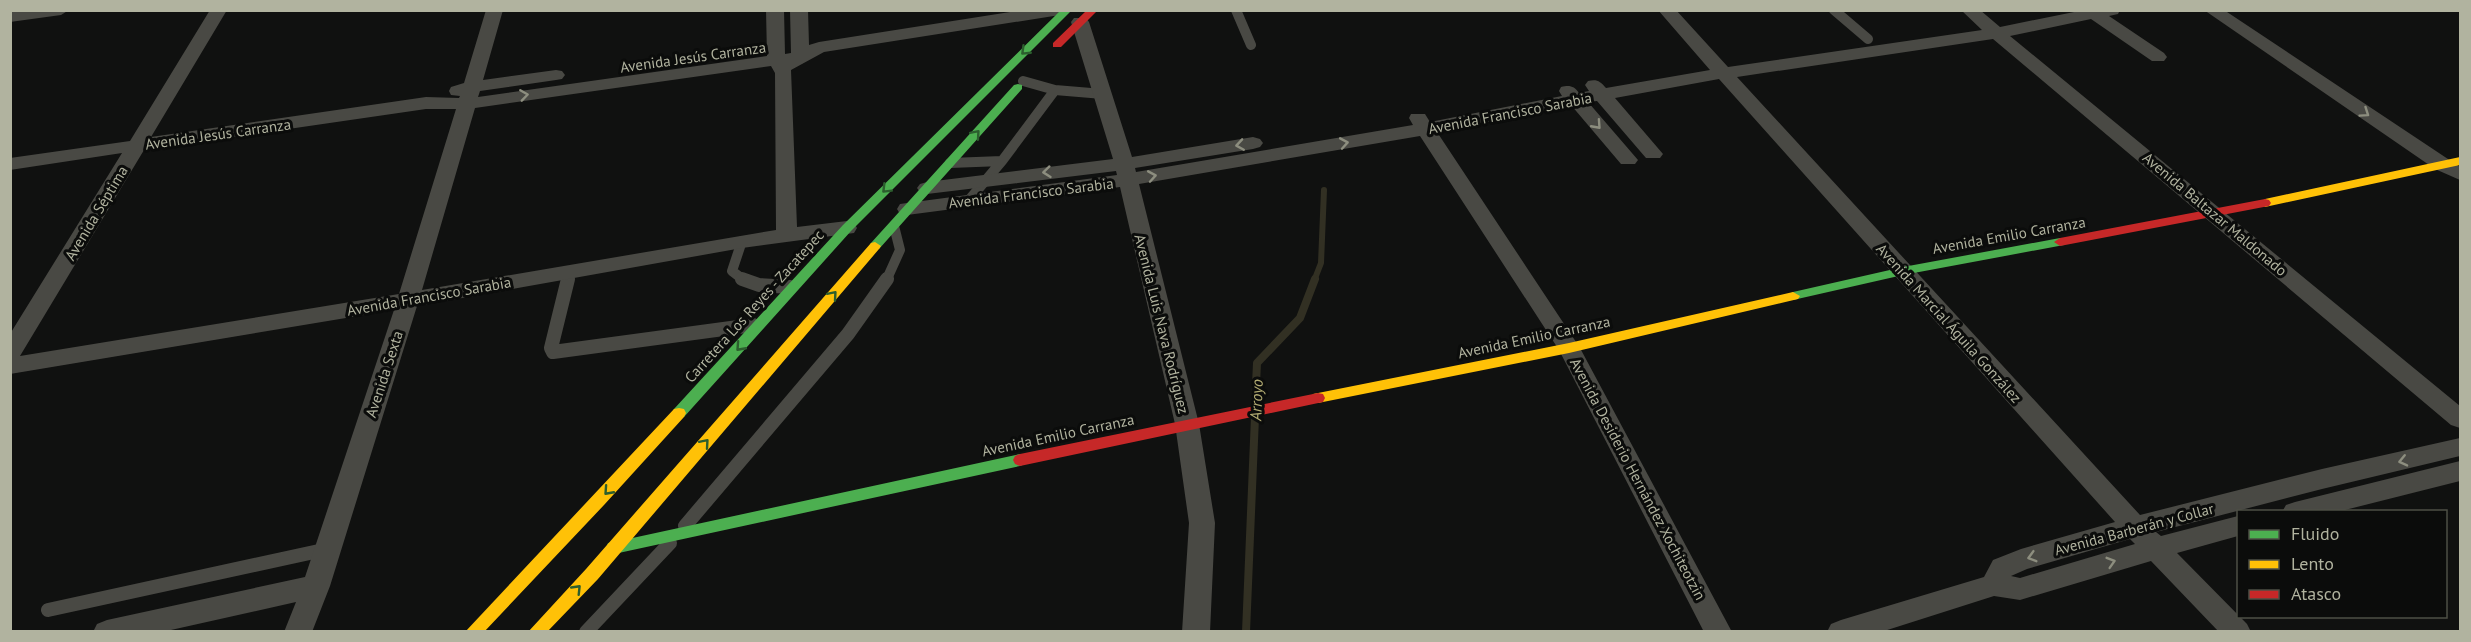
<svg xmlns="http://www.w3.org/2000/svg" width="2471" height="642" font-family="'PT Sans',sans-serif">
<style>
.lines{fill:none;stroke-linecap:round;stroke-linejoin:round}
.stream-far1{stroke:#323023;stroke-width:6}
.stream{stroke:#323023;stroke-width:8}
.lane-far1{stroke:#494944;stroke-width:10}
.lane{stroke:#494944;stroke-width:14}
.street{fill:#494944;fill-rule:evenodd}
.fast{fill:#4caf50;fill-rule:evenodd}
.slow{fill:#ffc107;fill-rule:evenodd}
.jam{fill:#c62828;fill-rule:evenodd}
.oneway{stroke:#2c5e2e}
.oneway2{stroke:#8d8e7f}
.labels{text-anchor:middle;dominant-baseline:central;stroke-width:6;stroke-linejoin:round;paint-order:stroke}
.street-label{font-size:15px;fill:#b1b39f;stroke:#0b0c0b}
.water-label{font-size:16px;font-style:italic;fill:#b2ab72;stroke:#0b0c0b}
</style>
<rect width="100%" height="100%" fill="#101110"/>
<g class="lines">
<!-- stream-far1 -->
<path class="stream-far1" d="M1314,281L1321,263L1324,190"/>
<!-- stream -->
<path class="stream" d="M1255,406L1257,363L1300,318L1315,279
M1246,632L1255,417"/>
<!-- lane-far1 -->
<path class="lane-far1" d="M1236,10L1251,45
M1834,10L1868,39
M1055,90L1103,94
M950,163L1002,161L1055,90L1023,81
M969,200L1002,161
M742,241L732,271L745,281
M568,281L570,271
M886,281L900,250L894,226"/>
<!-- lane -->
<path class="lane" d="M568,279L551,348L553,352L753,325
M742,279L759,285L790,287
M685,526L848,334L887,279
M48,610L328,549
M586,632L670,543"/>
<!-- street -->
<path class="street" d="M20,10H69L61,15L10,22V12Z
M210,10H227L151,137L426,97L459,98L460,96L451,95L449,91L451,87L464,83L486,10H503L483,80L556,70L562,71L565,75L562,79L556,80L480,91L478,97L767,56L766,10H784L785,54L791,53L790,10H808L809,45L819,42L1023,10H1068L1060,15L824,52L791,70L797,227L847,221L854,223L857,228L854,233L742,248L417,306L330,586L312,632H284L296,602L162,632H93L97,624L107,620L305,577L394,310L10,374V334L122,153L10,170V158L130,141ZM771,66L775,73L776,230L422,290L475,108ZM426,109H456L399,294L20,356L144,150Z
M1658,10H1676L1728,67L1982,30L1961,10H1980L2000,27L2084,10H2120L2118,14L2109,16L2164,53L2167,57L2164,61H2152L2091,19L2010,36L2460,406V428L2451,425L1993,39L1737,77L2140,515L2322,469L2460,438V456L2322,489L2156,532L2161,536L2238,516V536L2177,553L2247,624L2251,632H2219L2151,561L2020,600L1994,596L1881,632H1827L1831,624L1841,620L1984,577L1993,560L2021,549L2115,522L1719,79L1615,98L1663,154L1660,158H1646L1597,101L1588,102L1638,160L1635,164H1621L1571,105L1437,132L1580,348L1732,632H1704L1559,350L1420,136L1139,184L1199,424L1215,523L1210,632H1182L1189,523L1175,424L1120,187L907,215L900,214L897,209L900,204L907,203L1117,175L1116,171L927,194L920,192L917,188L920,184L927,182L1113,159L1071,22L1074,18H1086L1089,22L1132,157L1253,137L1260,139L1263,143L1260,147L1253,149L1135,168L1136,172L1413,125L1409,118L1411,114H1425L1430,122L1562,96L1559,91L1561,87C1570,85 1574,86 1579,93L1589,91L1585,85L1588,81C1597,79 1600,81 1606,88L1710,70ZM2130,539L2135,544L2020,578L2011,576L2027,569Z
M2204,10H2224L2460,167V180L2435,169Z
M2460,461V481L2337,512H2282L2286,505L2295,502Z"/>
<!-- fast -->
<path class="fast" d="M1061,10H1072L851,231L684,417H674L672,413L674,409L843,225Z
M1018,84L1022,85V89L879,249H871L869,246L871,243L1014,85Z
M2060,238L2064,239L2066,242L2064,245L1903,275L1793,300L1786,296L1793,292L1903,267Z
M1020,454L1025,456L1027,460L1025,464L1020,466L614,554L608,553L606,548L608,543L614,542Z"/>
<!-- slow -->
<path class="slow" d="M2460,157V165L2265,207L2259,203L2265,199Z
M875,242L881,246L879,249L598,579L547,632H528L586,569L871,243Z
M1793,292L1800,296L1798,299L1569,353L1318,403L1313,402L1311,398L1313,394L1318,393L1569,343Z
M679,408L684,409L686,413L684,417L604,505L484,632H465L674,409Z"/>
<!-- jam -->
<path class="jam" d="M1087,10H1098L1061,47H1053V43Z
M2265,199L2269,200L2271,203L2269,206L2060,246L2054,242L2060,238Z
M1318,393L1323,394L1325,398L1323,402L1020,466L1015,464L1013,460L1015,456L1020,454Z"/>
</g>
<!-- one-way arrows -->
<defs><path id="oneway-chevron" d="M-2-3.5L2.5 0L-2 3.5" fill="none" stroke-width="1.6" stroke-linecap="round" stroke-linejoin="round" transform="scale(1.5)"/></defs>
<g class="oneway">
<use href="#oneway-chevron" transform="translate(1025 51) rotate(136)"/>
<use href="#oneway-chevron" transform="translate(976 134) rotate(-49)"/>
<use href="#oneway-chevron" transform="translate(886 189) rotate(135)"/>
<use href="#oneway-chevron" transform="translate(833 295) rotate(-49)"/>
<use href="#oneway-chevron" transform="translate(740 347) rotate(132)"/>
<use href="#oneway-chevron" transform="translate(705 443) rotate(-49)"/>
<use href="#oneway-chevron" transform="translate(608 491) rotate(132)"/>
<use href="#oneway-chevron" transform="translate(577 589) rotate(-46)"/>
</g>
<g class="oneway2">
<use href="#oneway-chevron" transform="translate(524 95) rotate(-8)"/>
<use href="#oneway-chevron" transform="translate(2365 113) rotate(34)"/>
<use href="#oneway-chevron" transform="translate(1597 125) rotate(48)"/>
<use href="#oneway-chevron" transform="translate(1344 143) rotate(-10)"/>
<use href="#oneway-chevron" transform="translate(1240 145) rotate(171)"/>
<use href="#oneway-chevron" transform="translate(1047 172) rotate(174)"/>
<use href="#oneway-chevron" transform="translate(1152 176) rotate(-10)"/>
<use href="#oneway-chevron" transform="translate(2403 461) rotate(167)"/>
<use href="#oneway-chevron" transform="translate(2032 557) rotate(164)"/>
<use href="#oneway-chevron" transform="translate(2111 562) rotate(-17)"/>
</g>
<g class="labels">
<!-- street labels -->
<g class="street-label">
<text transform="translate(693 57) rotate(-8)">Avenida Jesús Carranza</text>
<text transform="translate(1510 113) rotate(-11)">Avenida Francisco Sarabia</text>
<text transform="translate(218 134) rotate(-8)">Avenida Jesús Carranza</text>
<text transform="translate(1031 193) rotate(-7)">Avenida Francisco Sarabia</text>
<text transform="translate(96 213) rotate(-59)">Avenida Séptima</text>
<text transform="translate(2215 214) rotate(40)">Avenida Baltazar Maldonado</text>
<text transform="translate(2009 235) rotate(-10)">Avenida Emilio Carranza</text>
<text transform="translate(429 296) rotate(-10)">Avenida Francisco Sarabia</text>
<text transform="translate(754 306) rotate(-48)">Carretera Los Reyes - Zacatepec</text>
<text transform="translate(1949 323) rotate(48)">Avenida Marcial Águila González</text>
<text transform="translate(1162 324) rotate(76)">Avenida Luis Nava Rodríguez</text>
<text transform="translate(1534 337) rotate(-12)">Avenida Emilio Carranza</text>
<text transform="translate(384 374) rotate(-72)">Avenida Sexta</text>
<text transform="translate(1058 435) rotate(-12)">Avenida Emilio Carranza</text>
<text transform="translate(1638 479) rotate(62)">Avenida Desiderio Hernández Xochiteotzin</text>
<text transform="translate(2134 529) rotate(-15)">Avenida Barberán y Collar</text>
</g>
<!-- water labels -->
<g class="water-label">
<text transform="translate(1256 400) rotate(-88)">Arroyo</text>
</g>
</g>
<!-- border -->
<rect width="2471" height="642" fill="none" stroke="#b1b39f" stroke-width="24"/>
<!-- legend -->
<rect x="2237" y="510" width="210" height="108" fill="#0b0c0b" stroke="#4d4f46" stroke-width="1.5"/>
<rect x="2249" y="530" width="30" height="9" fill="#4caf50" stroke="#4d4f46" stroke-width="1.5"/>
<text x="2291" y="540" font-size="18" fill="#b1b39f">Fluido</text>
<rect x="2249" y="560" width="30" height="9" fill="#ffc107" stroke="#4d4f46" stroke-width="1.5"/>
<text x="2291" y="570" font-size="18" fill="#b1b39f">Lento</text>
<rect x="2249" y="590" width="30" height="9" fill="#c62828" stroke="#4d4f46" stroke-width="1.5"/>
<text x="2291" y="600" font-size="18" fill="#b1b39f">Atasco</text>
</svg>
